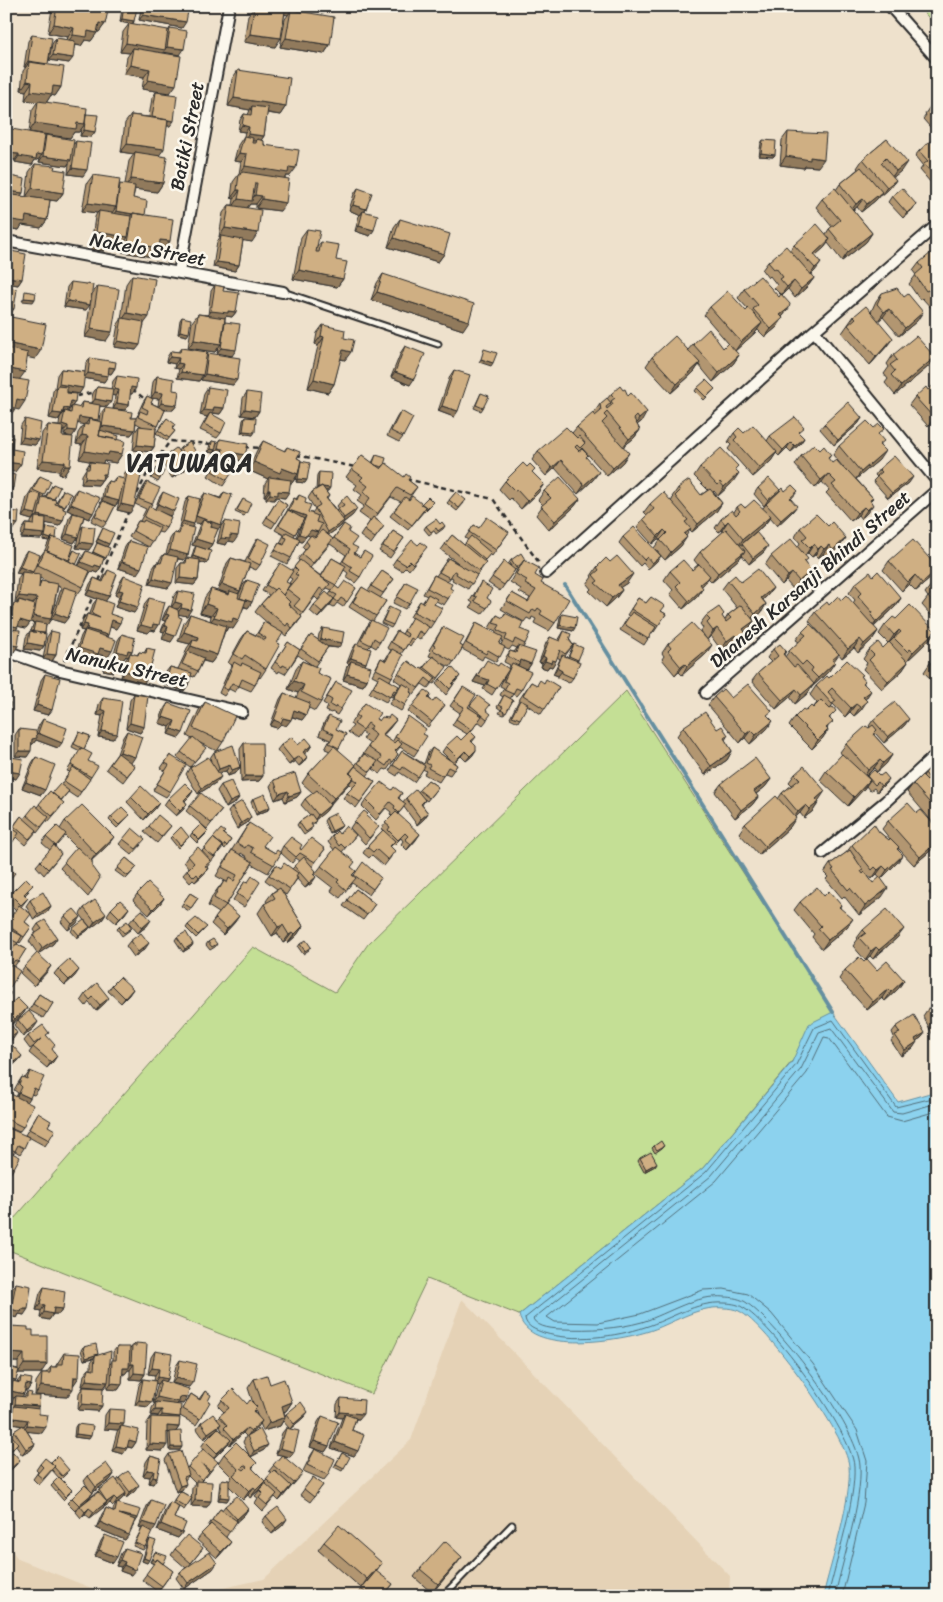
<svg xmlns="http://www.w3.org/2000/svg" width="943" height="1602" font-family="Sriracha,sans-serif">
<style>
.built{fill:#e5d2b6}
.green{fill:#c4df95;stroke:#788560}
.water{fill:#8cd2ee;stroke:#658fa0}
.lines{fill:none;stroke-linecap:round;stroke-linejoin:round}
.shore{stroke:#526e79;stroke-width:1}
.stream{stroke:#658fa0;stroke-width:4}
.lane-casing{stroke:#2b2b2b;stroke-width:9}
.street-casing{stroke:#2b2b2b;stroke-width:14}
.path{stroke:#2b2b2b;stroke-width:2.5;stroke-dasharray:5 4;stroke-linecap:butt}
.lane{stroke:#fbf7ec;stroke-width:5}
.street{stroke:#fbf7ec;stroke-width:10}
.wall{fill:#b29671;stroke:#2b2b2b;fill-rule:evenodd}
.shaded-wall{fill:#917a5c;stroke:#2b2b2b}
.building{fill:#cfaf83;stroke:#2b2b2b;fill-rule:evenodd}
.labels{text-anchor:middle;dominant-baseline:central;stroke-width:5;stroke-linejoin:round;paint-order:stroke}
.street-label{font-size:19px;fill:#2b2b2b;stroke:#fbf7ec}
.district-label{font-size:24px;font-weight:bold;letter-spacing:1px;fill:#2b2b2b;stroke:#fbf7ec}
</style>
<rect width="100%" height="100%" fill="#eee1cc"/>
<filter id="ink" filterUnits="userSpaceOnUse"><feTurbulence type="fractalNoise" baseFrequency=".02" numOctaves="2"/><feDisplacementMap in="SourceGraphic" scale="10" xChannelSelector="R" yChannelSelector="G"/><feConvolveMatrix kernelMatrix="1 2 1 2 8 2 1 2 1" color-interpolation-filters="sRGB"/></filter>
<g filter="url(#ink)">
<!-- built -->
<path class="built" d="M462,1299L730,1576L729,1596H187L264,1579L411,1440Z
M6,1542L18,1559L109,1595L119,1596H6Z"/>
<!-- green -->
<path class="green" d="M918,6H937V27Z
M626,691L833,1012L703,1168L519,1315L427,1279L372,1394L6,1249V1228L253,947L335,992L368,944Z"/>
<!-- water -->
<path class="water" d="M833,1012L898,1102L937,1091V1596H823C831,1562 852,1499 849,1466C847,1436 766,1324 739,1311C735,1309 728,1308 724,1308C697,1305 671,1325 646,1332C616,1341 528,1355 519,1315L703,1168L792,1062L809,1024Z"/>
<g class="lines">
<!-- shore -->
<path class="shore" d="M828,1596C836,1561 856,1500 854,1466C852,1433 772,1323 742,1307C738,1304 729,1303 724,1303C696,1301 671,1319 645,1327C616,1337 574,1342 544,1333C536,1330 526,1327 525,1318L706,1172L796,1065L814,1028L833,1020L896,1107L937,1097
M835,1596C843,1558 862,1503 860,1466C858,1427 779,1326 747,1303C742,1299 732,1297 725,1297C696,1294 670,1313 642,1322C617,1329 590,1330 564,1329C554,1329 538,1328 533,1319L711,1176L801,1069L819,1032L831,1028L893,1112L902,1113L937,1103
M842,1596L864,1503L867,1461L857,1430L813,1364L771,1313L748,1294L724,1289L703,1290L640,1314L598,1323L555,1322L547,1317L716,1181L807,1073L824,1037L829,1038L887,1117L902,1121L937,1111"/>
<!-- stream -->
<path class="stream" d="M565,585L833,1012"/>
<!-- lane casing -->
<g class="lane-casing">
<path id="lane" d="M283,292L438,344
M443,1596L512,1525"/>
</g>
<!-- street casing -->
<g class="street-casing">
<path id="street" d="M890,6L937,59
M6,241L283,292
M179,272L229,6
M814,331L937,481
M546,573L814,331L937,225
M6,651L60,670L242,712
M706,693L937,490
M823,853L886,801L937,754"/>
</g>
<!-- path -->
<path class="path" d="M132,389L155,407
M77,396L95,392
M244,447L261,448
M296,455L355,467
M406,479L493,499L540,564
M137,494L148,472L170,441L212,444
M99,581L129,510
M64,661L93,596"/>
<!-- lane -->
<use href="#lane" class="lane"/>
<!-- street -->
<use href="#street" class="street"/>
</g>
<!-- wall -->
<path class="wall" d="M55,6H109L107,10L105,24L99,32H97L91,41L85,40L81,46L75,45L69,63L49,60L52,44L56,38L67,40L68,37L48,33L52,9Z
M124,6L134,21L133,24L168,31L170,28L180,55L163,52L162,53L170,93L142,89L144,77L124,74L127,57L130,53L120,52L123,32L129,24L120,22L122,8Z
M137,6H189L182,28L139,20L141,9L137,8Z
M253,6H269L267,9L282,11L283,6H301L298,11L330,45L324,54L280,47L285,19L288,15L285,14L275,47L244,42L248,15L253,9Z
M32,35L47,65L61,87L55,96L51,95L46,103L86,114L95,132L91,137L80,136L81,129L79,132H74L70,138L29,132L32,110L38,101L25,100L26,91L21,90L23,71L26,67H24L28,41Z
M238,70L286,106L280,115L267,113L264,136L261,140L290,176H286L284,179L280,211L256,208V204H250L247,208L252,242L243,240L239,265L235,271L213,267L217,242L220,237H219L223,213L229,205H233L234,199L231,198L233,182L239,174L241,162L234,161L238,145L244,136L245,132L238,131L240,120L244,114L248,115L250,110L228,106L232,79Z
M156,92L170,126H167L159,156L163,183L157,192L135,189L133,198L145,215L170,241L164,250L158,249L153,257L122,252L124,242L107,240L106,248L104,251L89,249L90,241L92,238L95,217L97,213L82,211L87,183L93,175L119,185L125,184L129,161L134,154L121,152L125,123L131,115L149,117L152,98Z
M937,100V135L923,119L926,115L925,114L931,105Z
M788,132L818,167L805,166L804,168L780,165L782,140Z
M46,135L73,145L76,141L83,176L68,174L69,163L67,166L39,162L40,158L38,160H35L32,165L15,162V160L6,159L45,138Z
M887,139L901,171L893,177L896,180L890,188L881,196L880,195L876,200L861,212L857,207L853,210L872,233L866,242L842,261L828,243L824,248L815,255V271L812,274L814,278L808,286L795,298L788,289L782,295L789,308L782,317L777,327L765,337L758,330L735,351L739,355L733,364L713,382L699,365L694,372L671,393L646,366L652,357L688,350L693,344L723,348L728,343L704,315L710,307L746,311L748,309L738,298L744,289L779,297L781,295L774,288L777,285L770,276L768,278L762,270L768,262L790,250L794,245L826,234L829,229L832,227L816,207L822,199L836,190L840,184L858,169L857,168L863,159Z
M763,140L773,157L759,156L761,143Z
M937,148V178L931,183L920,170L923,166L915,156L919,151Z
M35,164L54,169L63,193L57,201L50,200L47,220L41,228L22,225L19,230L6,228V181L10,176L21,196L26,197L29,172Z
M358,188L366,209L365,211L370,236L355,231L359,216L360,215L349,210L354,194Z
M892,196L916,204L912,210L903,218L888,202Z
M400,219L444,254L438,262L388,247L394,227Z
M307,229L317,247L321,242L336,260L343,279L337,287L293,279L301,237Z
M11,251L22,279L18,285L6,283V257Z
M937,258V307L933,310L922,298L920,300L909,284L916,275L913,271L919,263Z
M383,274L463,330L371,300L377,283Z
M132,275L144,325L136,350L114,347L118,324L121,320L126,284Z
M71,282L86,310L64,307L67,287Z
M215,285L223,291L236,312L232,317L226,316L225,318V322L232,356L217,353L218,349L215,352L188,348L192,322L198,314L208,315L211,291Z
M98,286L106,341L85,337L92,294Z
M882,293L917,321L899,336L883,317L878,321L887,346L870,365L842,333L854,316L871,312L876,301Z
M182,317L187,336L178,334L180,320Z
M937,323V340L930,332Z
M323,325L345,360L340,359L334,384L328,393L308,388L318,346L315,344L317,333Z
M405,346L410,385L391,377L401,352Z
M181,348L206,355L208,353L233,385L201,380V379L199,381L177,378L179,369L174,368L175,364L166,362L167,357L171,351L178,352Z
M893,355L935,357L929,366L895,395L885,383L888,379L884,374L889,367L887,364Z
M90,358L115,368L111,374L108,373L104,382L84,378L79,394L67,392V393L75,402L71,408L70,407L67,412H68L72,406L78,408L82,402L91,403L93,393L97,387L111,389L113,381L117,376L132,394H130L129,405L125,410L113,409L115,396L112,395L107,407L100,406L97,421H100L101,413L105,408L131,418H136L139,413H138L143,402L147,396L151,398L153,382L157,376L173,390L177,405L173,410H165L158,426L156,429L154,447L150,452L133,450L135,432L139,426L143,427L136,423L135,430L131,435L111,433L117,440L122,454L116,463L104,461L102,464L106,474L98,485L81,484L82,475L90,462L102,463L79,459L82,445L76,444L78,433L84,424L77,423L64,435V431H63L62,436L70,466L64,475L59,474V471L37,468L42,433L48,425L59,426L60,417L63,414L58,420L49,418L53,391L55,388L57,375L61,369L85,372L86,364ZM152,398L159,399L158,406L151,403Z
M454,370V417L438,411L450,376Z
M937,382V418L928,426L909,405L915,397L928,390Z
M208,387L224,408L220,414L212,413L211,414L221,433L217,438L200,430L207,417L200,415L204,393Z
M697,388L715,389L704,400L695,391Z
M247,392L259,411L255,417L241,415L243,398Z
M481,393L483,408L481,411L474,408Z
M611,394L628,396L642,421L637,425L640,430L634,438L623,447V462L607,476L582,448L580,450L586,458L593,480L578,494L555,468L546,476L532,460L538,451L572,433L577,427L594,415V413L600,404L607,399Z
M401,411L403,437L399,442L387,436L397,417Z
M245,417L253,435L241,433L243,420Z
M167,418L172,429L175,431L167,441L156,433Z
M862,418L858,424L834,445L820,429L824,424Z
M25,419L39,440L35,445L19,443L21,425Z
M937,427V433L934,431Z
M734,433H744L767,441L770,436L799,433L804,438L800,444L791,452L787,448L779,456L776,453L771,461L753,477L728,449L731,445L728,442Z
M879,436L880,446L879,460L856,479L873,498L870,501L867,513L861,519L858,515L851,521L826,493L829,490L822,482L815,488L795,465L801,456L820,450L831,455L828,459L832,463L847,472L833,455L839,446Z
M220,439L245,455L241,461L233,459L227,480L223,486L208,476L219,459H218L219,455L214,454L215,451L213,453L208,452L210,444L212,441L217,443Z
M263,441L284,451L287,447L301,461L305,483L296,482L297,476L292,483L290,482L285,498L276,497L274,500L266,499V496H264L265,483L268,479L248,470L257,450Z
M190,442L197,467L191,470L187,464L188,465L184,471L172,478L161,461L165,456L178,451L180,448Z
M362,455L372,463L376,455L384,465L408,480L417,487L408,500L421,504L431,505L424,512V511L408,530L390,516L401,502L391,497L375,518L384,526L371,544L360,536L370,521L359,513L364,506L357,501L362,495L354,489L357,485L346,477Z
M700,467L736,469L733,482L718,496L714,491L713,492L722,503L716,512L692,532L690,530L686,536L681,546L665,560L654,548L660,540L658,539L652,544L637,527L643,519L647,515L644,512L650,504L671,502L673,498L672,497L678,488L701,495L708,490L694,476Z
M128,468L130,513L117,510L119,501L115,506L107,522L103,527L91,521L101,503L104,486L108,481L112,482L116,477L123,479L124,474Z
M157,468L160,479L158,482L151,478Z
M879,469L909,483L888,498L873,481L877,477L875,475Z
M319,472L328,491L325,490L329,496L327,499L337,511L339,509L337,506L341,501L353,515L344,522L340,527L328,535L333,539L344,524L348,532L352,545L354,553L360,557L364,551L360,577L355,583L346,577L348,573L344,570L335,586L339,589L356,588L343,607L337,603L334,607L330,605L332,602L318,618L310,611L314,605L329,595L332,590L327,588L318,600L315,597L301,616L296,625L286,636L281,632L266,669L260,678L259,677L255,685L251,691L239,686L235,692L229,689L224,696L219,693L230,668L232,665L228,663L241,639L247,631L256,635L264,622L271,626L255,612L261,604L269,595L262,591L276,569L292,570L299,561L298,559L305,550L302,547L310,536L307,535L302,542L299,541L291,558L287,564L271,556L279,543L283,544L280,543L284,535L275,530L287,511L290,504L294,498L296,499L299,495L305,503L308,512L312,513L315,509L308,498L312,492L316,490L317,475ZM302,523L296,537L294,536ZM330,544L346,555L341,563L332,558L321,576L310,568ZM289,577L292,579L289,583L291,584L283,595L286,582Z
M533,473L538,493L521,509L511,498L509,500L499,489L505,481Z
M40,476L44,495L43,497H45L53,484L55,504L63,490L65,507L63,509V521L59,526L46,523V530L47,527L56,539L72,553L74,550L76,565L78,566L82,557L86,551L92,554L97,543L96,542L103,528L109,544L107,546L106,558L103,560L101,567L97,573L92,571L90,573L83,587L77,595H75L64,623L51,619L47,625H46L45,633L44,646L40,651L24,649L26,637L30,631H31L34,622H30L26,628L18,626L16,630L14,652L8,651V647H6V623L10,609L14,603L17,604L18,602H15L18,578L21,574L16,573L23,556L27,550L36,566L39,558L45,550L49,541L43,540L44,535L41,539L21,538L22,530L26,524H31V522L35,517V515L32,520L22,517L27,497ZM40,578L50,583L41,581L39,583ZM58,586L62,588L60,592L52,615Z
M147,482L152,504L150,507L155,509L159,498L163,492L170,516L166,528L162,533L158,532L149,547L129,537L138,521H140L146,509L135,504L143,488Z
M758,488L776,495L785,491H798L791,499L793,511L777,526L770,518L765,524L754,534L764,552L749,564L742,555L739,559L712,582L708,578L701,586L703,588L697,597L683,609L670,594L673,590L664,580L670,571L692,570L698,565L694,560L700,552L723,532L722,530L719,532L715,528L721,519L734,512L737,507L763,508L766,504L764,506L754,494Z
M77,489L93,513L89,519L84,517L80,530L83,526L89,550L76,548L78,536L74,543L63,539L69,518L73,513H75L67,510L73,494Z
M544,491L580,499L574,507L549,530L536,515L543,505L538,500Z
M224,492L217,531L212,544L208,550V561L206,564L200,562L198,580L194,585L176,583L177,568L181,563H184L187,558L191,559L194,549L196,546L192,545L200,524L194,522L191,528L188,555L184,560L178,559L168,588L149,584L153,568L157,562H159L160,559L164,554H166L170,539L174,533L177,534L178,531L180,527H179L185,502L189,496L198,506L201,498L205,493L220,498Z
M456,492L464,503L457,511L447,503Z
M243,499L246,514L244,516L235,512Z
M278,499L287,505L272,528L263,523Z
M225,521L234,542L228,541L226,545L217,543L221,526Z
M440,524L445,526L443,529L436,534L434,531L429,535L424,529L426,526Z
M474,525L479,528L509,532L492,556L490,554L484,561L486,563L477,575L468,589L452,580L453,578L451,577L447,582L450,588L448,599L444,605L436,601L434,604V622L430,628L428,627L420,640L416,637L410,646L408,644L401,654L392,677L390,680L396,691L392,697L390,696L386,702L369,693L378,678L372,675L381,658L385,660L391,650L387,648L393,637L397,631L402,634L412,618L410,617L416,607L420,601L422,603L427,596L423,594L434,575L436,576L448,558L458,563L441,550L452,535L464,545L468,540L465,538Z
M828,526L846,538L840,546L827,558L823,554L818,558L815,555L812,557L808,553L805,555V579L793,589L786,581L782,585L765,565L771,556L798,547L800,543L795,537L800,528Z
M393,531L404,538L390,558L379,551Z
M623,537L657,561L648,569L643,563L640,566L619,543Z
M258,538L260,565L256,570L249,567L238,594H239L243,585L247,580L252,602L248,608L244,607L233,629L228,627L226,631H225L217,655L211,663L203,661L198,671L194,677L191,676L188,685L184,691L163,684L166,672L170,667L178,669L185,654L187,648L190,644L178,641L184,623L190,614L210,621L211,616L200,613L205,597L211,589L228,594H229L218,590L227,563L231,558L245,562L254,544Z
M129,541L137,574L118,568L125,547Z
M423,552L409,570L406,567L402,571L392,565L396,559Z
M511,560L535,575L541,583L555,623L549,631L534,623L536,619L532,617L531,620L527,618L524,622L501,609L512,593L528,602L530,598L519,592L521,589L510,582L518,568L515,570L500,591L488,583L504,561L511,566L509,563Z
M889,561L937,567V570L932,577L916,591L909,584L902,591L883,570Z
M597,567L627,583L620,587L622,590L616,598L606,607L589,591L591,589L587,584L592,577L591,576Z
M108,570L109,596L105,601L116,629L110,627L107,637L108,657L98,654L94,660L75,654L81,636L84,631L80,630L83,619L87,614H90L93,604L97,599L86,595L90,584L94,578L102,581L104,576Z
M382,571L394,579L380,598L386,601L373,621L380,642L376,648L371,645L368,648L366,663L365,665L367,680L363,686L343,680L347,666L349,664L347,663L352,650L356,644L357,645L367,626L371,621L349,607L362,587L368,591Z
M124,576L134,613L115,607L119,597L115,595L120,582Z
M873,576L901,598L895,607L874,627L878,631L872,640L858,653L854,648L842,658L839,654L834,661L829,671L812,687L808,693L795,704L790,697L776,709L752,681L758,673L771,662L767,658L773,649L786,651L784,655L785,657L789,651L799,642L796,640L802,632L836,651L809,621L815,612L829,605L841,600L853,603L855,600L849,593L855,584Z
M937,579V622L922,605L928,597L925,593L931,585Z
M728,581L773,588L767,596L763,600L766,604L761,613L752,620L754,621L748,630L745,632L741,643L733,649L729,644L721,650L711,636L707,640L706,654L682,675L679,672L675,675L662,659L664,656L662,653L668,644L707,640L701,631L703,628L700,624L706,616L722,617L725,620L728,615L737,608L722,589Z
M406,582L409,604L405,609L393,603Z
M481,582L487,598V608L482,614L470,607L473,603L470,601Z
M178,591L187,616L179,614L171,642L162,639L164,632L161,631L165,621L162,620L165,612L169,606L171,607L174,596Z
M651,597L661,611L666,614L654,632L653,631L644,645L620,630L629,616L627,615L638,598L646,603Z
M149,598L155,631L151,630L148,633L137,630L145,603Z
M389,607L393,625L391,628L381,623Z
M505,613L520,629L525,644L523,648L531,664L527,670L519,667L521,690L516,696L513,694L510,699L513,700L504,715L499,713L501,710L497,707L503,697L500,695L504,688L500,686L506,673L492,695L483,689L485,686L473,682L483,666H497L508,669L510,665L504,662L506,657L510,651L514,652L517,648L512,646L509,650L504,648L496,662L484,656L482,660L462,649L450,667L440,662L443,672L434,684L432,683L428,688L422,684L414,694L410,691L405,705L401,711L389,704L401,684L394,679L408,661L419,669L423,668L432,657L429,656L431,652L429,650L443,627L460,645L463,647L476,623L495,633L496,631L489,628L493,621L497,615L502,618ZM501,639L503,640L501,645L499,644Z
M562,614L573,631L558,628L560,617Z
M896,619L935,631L929,640L907,661L904,658L908,662L902,671L882,689L863,669L867,663L863,659L869,650L883,648L888,643L879,634L885,625Z
M323,628L338,648L328,647L315,666L317,673L321,702L315,711L309,708L302,720L292,717L286,726L281,724L277,728L270,726L280,699L284,693L296,698L298,693L288,689L296,669L302,661L312,665L298,655L285,674L279,671L278,673L271,668L288,642L300,650L311,635L318,640L319,634Z
M51,631L56,655L52,661L43,659L47,637Z
M564,631L573,645L565,656L568,657L574,644L578,660L573,678L569,683L558,678V676L553,674L560,659L557,657L552,667L549,666L547,669L541,667L542,663L539,662L546,643L550,637L558,641Z
M122,634L132,651L128,657L126,656L123,660L113,657L118,640Z
M147,648L148,677L144,683L121,677L126,659L130,653L137,655L139,652L144,653Z
M937,658V686L924,672L930,663Z
M106,660L115,669L113,672L103,670L104,662Z
M45,674L52,710L48,715L33,711L41,680Z
M460,676L453,685L449,691L446,695L436,684L440,679Z
M862,677L864,683L865,699L861,710L854,716L850,712L845,717L833,704L830,709V719L827,730H828L822,739L812,749L789,726L795,717L813,708L817,703L810,695L816,686L829,678Z
M336,682L341,709L337,715L332,712L331,713L326,711L328,706L323,703Z
M531,682L536,685L544,683L559,687L541,714L527,705L518,722L510,718L519,700Z
M463,687L468,707L469,708L478,696L486,710L487,720L483,725L478,721L471,732L476,737L472,742L476,750L472,756L466,761L461,756L454,763L457,765L450,775L445,773L439,782L424,774L426,771L423,769L414,782L399,772L397,776L389,771L402,751L424,764L428,753L432,748L451,761L442,752L446,746L461,740L467,734L452,725L460,713L450,706Z
M134,694L144,727L140,733L126,728L130,700Z
M431,695L429,698L433,702L445,705L428,727L408,712L412,706Z
M714,697L731,698L768,716L767,729L750,744L745,738L740,743L708,705Z
M103,698L113,739L98,737L102,716L97,715L99,704Z
M205,702L223,742L217,751L200,743L202,753L190,767L211,761L210,758L214,752L240,767L236,773L228,776L226,771L219,773L217,782L198,794L186,774L190,767L177,757L192,739L187,736L199,710Z
M168,703L179,738L168,734L170,727L159,723L164,709Z
M365,703L376,719L390,728L383,735L392,742L408,716L423,734L418,750L414,756L400,747L396,752L398,754L387,770L384,769L380,774L373,769L376,766L375,765L367,776L375,782L356,808L343,798L347,793L353,787L349,783L330,805L326,811L315,820L314,824L311,826V830L304,835L297,825L299,822L310,815L301,805L305,799L313,793L302,783L308,774L330,751L325,749L330,740L319,735L325,721L329,716L336,729L346,734L338,749L352,770L370,744L363,739L366,735L362,732L357,739L348,732L353,726L350,724Z
M43,719L58,748L36,740L33,744H32L27,757L15,756V735L19,729L36,733L39,725Z
M873,720L905,725L884,743L875,733L874,735L892,755L886,764L877,772L874,768L866,776L867,777L880,776L889,779L885,784L877,792L874,788L870,791L866,786L848,806L820,780L826,771L842,755L840,752L846,744L869,728L870,727L869,726Z
M683,727L717,729L728,735L725,740L732,751L727,760L705,775L677,736Z
M127,731L131,763L129,762L135,766L123,782L106,769L117,754L123,737Z
M79,732L90,736L84,749L88,761L91,777L77,798L68,792L61,801L60,808L48,822L47,820L37,833L36,832L25,845L16,837L8,848H6V824L12,828L21,816L24,819L27,815L37,807L50,791L52,793L61,784L70,772L67,771L80,751L72,747Z
M244,743L263,776L259,781L241,782L240,749Z
M281,745H312L308,751L304,754L307,757L303,763L299,766L295,761L289,765L277,750Z
M170,755V792L166,797L153,790L165,771L161,768Z
M11,757L16,779L6,777L7,762Z
M36,757L41,795L22,788L32,763Z
M937,766V845L914,865L898,848L897,863L881,879L877,874L872,879L869,875L868,876L882,897L859,915L844,896L842,898L826,879L828,877L824,873L830,864L846,853L852,845L879,832L889,840L890,839L882,829L888,821L917,813L935,825L907,792L913,784L923,776L925,773Z
M795,774L819,800L818,801L819,802L813,811L804,818L800,813L795,818L790,827L759,855L739,833L745,824L778,799L782,793L792,785L789,782Z
M771,779L765,787L756,794L758,797L752,805L735,818L715,792L721,784Z
M274,780L301,792L297,797L285,802L283,797L275,800L270,786Z
M428,780L438,787L427,801L423,798L425,800L422,805L428,813L424,819L417,825L404,807L398,814L416,840L407,850L401,844L403,841L401,838L394,845L393,844L390,847L391,857L384,866L372,855L369,858L363,853L367,847L383,830L381,829L392,816L390,814L391,812L386,808L376,820L362,806L366,800L392,790L402,793L399,798L403,802L406,798L418,792Z
M221,785L235,803L226,808L217,791Z
M193,791L189,797L185,801L187,804L183,810L176,816L164,805L168,799Z
M131,797L155,809L144,820L127,802Z
M253,799L270,807L268,810L256,815L251,802Z
M190,806L222,810L207,829L186,811Z
M232,807L251,817L247,823L237,829L228,812Z
M366,816L375,832L365,844L350,828L354,822Z
M111,817H128L117,828L109,820Z
M326,818L340,828L330,834L324,821Z
M65,821L108,845L92,860V891L88,897L60,868L77,848L65,836L55,847L61,854L44,875L36,866L50,850L42,843L46,837L60,829Z
M249,823L263,846L275,853L280,852L283,846L300,848L301,850L325,849L312,867L316,871L314,875L312,883L305,888L297,879L286,895L283,893L303,926L297,935L288,943L286,941L283,943L277,933L272,936L258,913L264,904L267,903L266,901L272,893L277,889L265,880L276,865L281,868L292,869L300,861L296,858L292,863L281,853L268,873L252,864L224,908L235,922L223,935L211,924L219,913L208,906L213,895L219,887H220L224,881L226,883L227,882L216,876L226,859ZM241,853L247,857L246,859L240,855Z
M149,826H171L157,843L144,832Z
M192,833L206,834L197,843L190,836Z
M223,834L231,840L225,849L223,847L210,863L207,867L208,868L204,874L195,882L193,880L190,883L183,875L189,868L184,862L188,856L202,851L213,838Z
M339,834L356,835L342,852L351,867L352,875L381,878L369,895L352,883L340,898L331,891L333,888L315,874L334,850L328,842L332,836Z
M172,836L187,839L178,848L170,838Z
M123,839L141,845L132,855L119,844Z
M126,858L137,867L126,879L115,871Z
M245,881L248,882V901L244,907L233,900Z
M937,883V902L929,893Z
M356,889L375,904L363,920L343,906Z
M29,891L25,895L28,898L21,907L25,922L31,927L20,943L19,942L17,944L26,949L14,967L8,991L6,1001L7,969H6V923L16,910L6,900V898L10,894ZM9,946L13,948L12,950L7,948Z
M190,893L198,898L189,911L181,906Z
M137,894L164,898L160,904L149,915L133,900Z
M824,896L841,905L840,907L847,927L822,949L812,937L814,934L794,910L800,902Z
M30,900L51,906L47,912L34,920L26,906Z
M84,908L106,914L102,920L91,928L80,914Z
M111,909L125,914L116,923L107,915Z
M65,916L77,923L68,930L61,922Z
M134,917L147,926L138,933L129,923Z
M38,924L57,938L53,944L38,954L29,941L33,935L36,933L34,930Z
M188,925L207,927L196,938L186,928Z
M90,927L88,930L77,938L71,931L73,928Z
M119,927L132,928L130,930L122,936L117,929Z
M863,930L898,937L873,959L870,956L865,960L853,946L858,939L857,938Z
M177,937L193,944L191,947L183,952L175,940Z
M130,941L145,949L134,957L126,946Z
M208,942L217,944L215,947L210,950L206,945Z
M300,944L309,950L303,954L298,947Z
M864,962L877,970L904,980L898,989L885,1001L882,998L867,1010L839,979L845,970Z
M24,967L47,972L34,986L20,973Z
M58,969L75,976L65,985L54,974Z
M97,983L105,1003L96,1011L89,1002L86,1006L81,1000L85,994Z
M112,985L129,995L121,1003L108,991Z
M39,994L53,1003L43,1018L29,1010Z
M937,1001V1043L923,1016L929,1007Z
M6,1008H27L23,1014L11,1025L6,1020Z
M18,1020L34,1028L23,1037L14,1025Z
M896,1027L925,1033L921,1038L916,1041L913,1048L901,1056L891,1041L894,1037L892,1032Z
M28,1036H47L52,1049L53,1062L47,1068L29,1053L33,1047L30,1049L24,1041Z
M6,1052L22,1056L18,1061L11,1067L6,1062Z
M30,1071L38,1090L34,1095L31,1094L27,1102L23,1127L19,1132L6,1126V1093L16,1097L18,1093L14,1090L18,1083L22,1077L25,1078Z
M38,1113L48,1126L49,1140L45,1146L25,1135Z
M8,1128L24,1148L20,1154L15,1151L13,1154L14,1168L10,1174L6,1172V1130Z
M654,1146H664L662,1148L655,1153L652,1148Z
M640,1158L655,1166L644,1172L638,1161Z
M16,1283L24,1315L19,1314L17,1318L7,1315L12,1289Z
M44,1287L63,1309L59,1314H53L49,1320L40,1318L41,1311L36,1310L40,1293Z
M10,1326L28,1330L33,1336L41,1373H18L15,1382H17L21,1377L31,1385L27,1391H24L22,1396L24,1397L27,1392L31,1396L39,1414L42,1433L27,1431L35,1444L31,1450L22,1455L16,1446L14,1448L10,1436L14,1431L23,1426L6,1423V1412L8,1410L10,1411L11,1410L12,1402L14,1398L9,1397L6,1400V1366L18,1369V1362H6V1330ZM7,1385H10L8,1394L6,1393Z
M136,1343L145,1374L141,1380L130,1379V1370H128L125,1374H123L122,1384L118,1390L107,1389V1383L104,1388L82,1386L84,1375L89,1369H91V1362L94,1358L84,1360L81,1350L83,1347L98,1354L97,1355L110,1364L113,1360V1352L117,1347L130,1349Z
M155,1351L168,1379L166,1382L183,1404L178,1403L177,1404L180,1412L191,1394L199,1399L205,1391L208,1401L200,1419L196,1425L180,1416L179,1418V1427L176,1431L180,1450H169L168,1434L169,1432H167L163,1451L146,1450L147,1423L151,1417H158V1416L151,1415L152,1408L155,1403H153L157,1386L158,1384L155,1383L148,1407L135,1405L139,1385L143,1379L154,1381L155,1375L148,1374L151,1357Z
M64,1353L79,1377L73,1385L67,1397L35,1395L36,1382L42,1373H46L51,1367H55Z
M180,1360L189,1387L172,1383L176,1366Z
M254,1379L270,1384L292,1402L286,1411L284,1412L285,1416L286,1414L304,1417L290,1429L294,1452L290,1457L283,1456L299,1478L279,1501L275,1497L263,1511L255,1503L258,1498L255,1496L263,1486L262,1485L259,1490L250,1498L248,1495L243,1500L229,1486L227,1501L218,1500L220,1482L222,1479L229,1481L232,1477L218,1463L224,1454L249,1455L243,1442L246,1436L243,1433L230,1445L228,1443L214,1458V1467L206,1477V1476L201,1481L207,1507L191,1506L192,1487L195,1483L188,1476L185,1480L182,1490L176,1492L165,1460L169,1454L186,1469L203,1450L201,1447L205,1441L216,1430L204,1439L197,1429L201,1423L217,1419L224,1412L218,1406L222,1400L247,1404L253,1403L248,1388ZM255,1410L258,1417L253,1412ZM283,1421L289,1428H286L282,1433L276,1454L282,1455L269,1471L272,1473L265,1481L253,1469L251,1457L264,1450L249,1434L258,1427L260,1423L263,1431L280,1426ZM219,1426L222,1430V1431L217,1429Z
M83,1387L102,1406L98,1411L78,1410L79,1393Z
M341,1398L359,1419H356L352,1430L354,1456L331,1448L342,1418L336,1417L337,1404Z
M109,1409L136,1442L132,1448L127,1447L123,1454L112,1451L117,1432L118,1430L104,1429L105,1415Z
M322,1416L329,1446L325,1452L310,1447L318,1422Z
M77,1424L89,1439L74,1437L75,1427Z
M315,1449L328,1475L324,1480L303,1471L311,1455Z
M342,1453L344,1468L342,1471L334,1467Z
M150,1456L161,1459L153,1484L149,1483L150,1477L143,1476L146,1462Z
M51,1462L67,1473L61,1479L70,1493L63,1500L51,1486L59,1478L52,1470L39,1485L33,1479L38,1472L36,1470L40,1464Z
M114,1474L110,1480L92,1493L89,1498L82,1504L97,1492L99,1490L117,1481L119,1478L135,1491L126,1498L124,1496L122,1499L113,1506L110,1503L103,1507L90,1518L85,1514L81,1518L76,1512L79,1507L75,1511L67,1503L72,1498L89,1489L84,1481L88,1476Z
M313,1477L323,1485L310,1502L300,1495Z
M180,1491L192,1498L184,1510L179,1507L174,1518L182,1533L178,1538L157,1530L166,1508L170,1502L172,1503Z
M151,1500L145,1547L143,1550L133,1546L142,1528L139,1527L147,1506Z
M117,1503L138,1518L125,1540L96,1528L102,1514L106,1508L113,1511V1509Z
M225,1506L248,1509L244,1515L236,1522L226,1537L231,1542L217,1558L197,1540L209,1526H208L220,1509L222,1510Z
M266,1516L283,1525L272,1534L262,1522Z
M105,1535L113,1563L95,1556L101,1541Z
M150,1539L147,1563L142,1561L148,1542Z
M324,1542L382,1563L376,1571L361,1588L318,1550Z
M125,1548L131,1575L120,1571L121,1567L116,1566L121,1553Z
M203,1548L189,1566L213,1569L184,1589L176,1578L180,1572L186,1568L171,1555L175,1549Z
M155,1552L163,1564L173,1571L158,1592L142,1580L154,1564L150,1562Z
M456,1565L432,1593L414,1577L420,1569Z
M393,1584L384,1596H359L357,1595L361,1589Z"/>
<!-- shaded-wall -->
<path class="shaded-wall" d="M84,6H99L108,8L102,17Z
M138,6H143L141,9L137,8Z
M254,6H269L266,11L254,7L252,9Z
M287,6H294L301,7L295,16L291,10L288,15L282,14Z
M143,15L186,22L182,28L139,20Z
M122,19L134,21L132,24L120,22Z
M99,23L105,24L99,32L93,31Z
M54,24L74,28L68,37L48,33Z
M88,31L97,33L91,41L85,40L81,46L67,43L73,35Z
M250,34L281,38L275,47L244,42Z
M286,38L330,45L324,54L280,47Z
M126,43L165,49L167,47L184,49L180,55L163,52L159,58L133,48L130,53L120,52Z
M53,55L73,58L69,63L49,60Z
M28,61L48,64L44,69L29,62L26,67H24Z
M130,65L150,69L144,77L124,74Z
M148,80L176,85L170,93L142,89Z
M27,81L32,82L26,91L21,90Z
M53,86L61,87L55,96L51,95L46,103L25,100L31,91Z
M234,98L286,106L280,115L252,110V106L250,110L228,106Z
M152,118L174,121L170,126L148,124Z
M35,123H77L85,124L79,132H74L70,138L29,132Z
M242,125L249,127L245,132L238,131Z
M84,130L95,132L91,137L80,136Z
M248,134L264,136L260,142L257,139L255,141L244,140Z
M127,144L164,149L158,157L135,152L134,154L121,152Z
M6,153L19,154L15,160L6,159Z
M239,153L247,154L241,162L234,161Z
M761,153L775,155L773,157L759,156Z
M37,154L42,155L38,160H35L32,165L15,162L19,156Z
M43,156L71,160L67,166L39,162Z
M786,156L810,157L824,159L818,167L805,166L804,168L780,165Z
M907,162L901,171L890,180L896,171Z
M245,166L289,167L296,168L290,176H286L282,182L239,175Z
M72,168L87,170L83,176L68,174Z
M131,179L163,183L157,192L125,188Z
M896,180L890,188L881,196L887,187Z
M32,188L63,193L57,201L26,197Z
M237,190H240L234,199L231,198Z
M8,191L23,193L19,199L6,194Z
M882,192L876,200L861,212L867,204Z
M255,195L262,196L256,204H250L246,209L233,207L238,199L251,200Z
M262,199L286,203L280,211L256,208Z
M863,199L857,207L850,212L856,204Z
M88,203L116,207L110,216L99,211L97,213L82,211Z
M916,204L912,210L903,218L907,213Z
M353,205L366,209L362,215L363,211L360,215L349,210Z
M116,211L132,214L128,220L112,217Z
M26,216L47,220L41,228L22,225L19,230L6,228V219Z
M359,226L374,230L370,236L355,231Z
M225,228L258,233L252,242L219,237Z
M96,232L128,237L124,243L92,238Z
M872,233L866,242L842,261L848,252Z
M394,238L444,254L438,262L388,247Z
M830,239L824,248L808,262L814,254Z
M160,240L170,241L164,250L158,249L153,257L122,252L128,243Z
M91,246L106,248L104,251L89,249Z
M217,262L239,265L235,271L213,267Z
M821,263L815,271L809,277L815,268Z
M299,270L343,279L337,287L293,279Z
M6,277H7L22,279L18,285L6,283Z
M814,278L808,286L795,298L801,289Z
M794,281L788,289L781,295L787,287Z
M377,292L469,321L463,330L371,300Z
M24,298L35,299L33,302L22,301Z
M68,301L90,305L86,310L64,307Z
M6,308L14,309L10,314H6Z
M789,308L783,316L774,324L780,315Z
M889,309L883,317L878,321L884,312Z
M211,311H228L236,312L232,317L226,316L224,319L207,317Z
M923,312L917,321L899,336L905,328Z
M127,313L149,317L143,325L122,320Z
M783,318L777,327L765,337L771,329Z
M762,323L756,332L735,351L741,342Z
M91,329L112,332L106,341L85,337Z
M180,331L189,333L187,336L178,334Z
M321,336L324,337L318,346L315,344Z
M893,338L887,346L870,365L876,357Z
M194,340L221,344L215,352L188,348Z
M118,341L140,345L136,350L114,347Z
M6,343L41,350L35,359L6,353Z
M221,348L236,350L232,356L217,353Z
M343,350L351,352L345,360L337,358Z
M739,355L733,364L713,382L719,373Z
M170,357L179,358L175,364L166,362Z
M935,357L929,366L895,395L901,386Z
M481,359L493,363L491,366L479,362Z
M178,363L183,364L179,369L174,368Z
M700,363L694,372L671,393L677,384Z
M109,367L115,368L111,374L105,373Z
M6,368L25,372L19,380L6,378Z
M181,372L203,375L199,381L177,378Z
M395,372L414,379L410,385L391,377Z
M88,373L108,376L104,382L84,378Z
M205,374L237,380L233,385L201,380Z
M314,379L334,384L328,393L308,388Z
M59,384L83,388L79,394L56,390L57,387Z
M131,387L136,388L132,394L127,393Z
M114,389L119,390L115,396L110,395Z
M155,392L163,393L159,399L151,398Z
M17,399L25,401L19,410L15,409L9,417L6,416V407Z
M95,399L111,402L107,407L91,405Z
M71,401L75,402L71,408L67,407Z
M117,403L129,405L125,410L113,409Z
M161,403L177,405L173,410L157,409Z
M442,406L458,411L454,417L438,411Z
M214,407L224,408L220,414L212,413L209,417L210,413L207,417L200,415L204,410Z
M64,408L69,409L65,414V411L63,414Z
M245,409L259,411L255,417L241,415Z
M647,412L642,421L633,428L639,419Z
M53,413L62,414L58,420L49,418Z
M937,415V418L928,426L934,418Z
M79,417L98,420L94,426L89,419L85,425L75,423Z
M862,418L858,424L834,445L838,440Z
M62,424L68,426L64,431L58,430Z
M102,426L135,430L131,435L99,432Z
M68,430L76,431L72,437L64,435Z
M640,430L634,438L623,447L629,439Z
M243,431L255,432L253,435L241,433Z
M82,435L88,436L82,445L76,444Z
M23,437L39,440L35,445L19,443Z
M804,438L800,444L791,452L795,446Z
M791,442L787,448L779,456L783,450Z
M137,445L154,447L150,452L133,450Z
M218,448L223,449L219,455L214,454Z
M211,449L215,450L213,453L208,452Z
M85,451L109,452L122,454L116,463L104,461L102,464L79,459Z
M885,451L879,460L855,480L861,472Z
M777,452L771,461L753,477L759,468Z
M235,453L245,455L241,461L233,459L231,462L218,459L222,454Z
M629,453L623,462L607,476L613,468Z
M191,458L187,464L183,466L187,461Z
M43,460L65,462L59,471L37,468Z
M561,460L555,468L546,476L552,468Z
M201,461L197,467L191,470L195,464Z
M6,462L21,464L15,472L6,471Z
M254,462L282,468L298,474L292,483L277,477L274,482L269,477L268,479L248,470Z
M188,465L184,471L172,478L176,473Z
M65,466H70L64,475L59,474Z
M599,472L593,480L578,494L584,485Z
M739,473L733,482L718,496L724,487Z
M103,474H106L98,485L81,484L85,478Z
M828,474L822,482L815,488L821,480Z
M913,477L909,483L888,498L892,493Z
M298,479L307,480L305,483L296,482Z
M544,484L538,493L521,509L527,501Z
M6,487L13,488L7,497H6Z
M318,487L330,488L328,491L316,490Z
M268,490H270L266,496H264Z
M780,490L776,495L764,506L768,500Z
M278,491L289,492L285,498L276,497L274,500L266,499L270,494Z
M104,497L119,501L115,506L103,501L100,503Z
M580,499L574,507L549,530L555,521Z
M722,503L716,512L692,532L698,524Z
M71,504L93,513L89,519L67,510Z
M121,504L134,507L130,513L117,510Z
M158,504L174,511L170,516L154,510Z
M873,505L867,513L861,519L867,510Z
M797,506L793,511L777,526L781,520Z
M864,507L858,515L851,521L857,513Z
M357,509L353,515L344,522L340,527L324,538L328,532L341,523L344,518Z
M289,510L306,516L302,522L285,515Z
M26,512L36,514L32,520L22,517Z
M38,515L63,521L59,526L35,521V519Z
M196,516L221,525L217,531L203,520L200,524L192,522Z
M771,516L765,524L737,548L743,539Z
M183,521L194,524L190,530L182,525L180,527H179Z
M728,521L722,530L719,532L725,524Z
M6,522L18,524L14,529H6Z
M311,530L318,532L314,538L307,535L302,542L295,540L299,534Z
M664,530L658,539L652,544L658,536Z
M25,532L45,534L41,539L21,538Z
M67,534L78,537L74,543L63,539Z
M230,535L238,536L234,542L228,541L226,545L217,543L221,538Z
M45,537L51,539L49,541L43,540Z
M687,537L681,546L665,560L671,552Z
M846,538L840,546L827,558L833,550Z
M98,539L109,544L107,547L96,542Z
M196,539L212,544L208,550L192,545Z
M80,542L93,544L89,550L76,548Z
M814,544L808,553L804,557L810,548Z
M829,545L823,554L818,558L824,549Z
M768,546L764,552L749,564L753,558Z
M821,546L815,555L812,557L818,549Z
M170,550L188,555L184,560L166,556Z
M745,551L739,559L712,582L718,573Z
M93,552L106,558L104,560L91,555Z
M193,556L208,561L206,564L191,559Z
M661,556L657,561L648,569L652,563Z
M81,562L95,565L101,567L97,573L92,571L90,573L77,568Z
M122,562L141,568L137,574L118,568Z
M20,567L33,572L29,577L22,572L21,574L16,573Z
M937,569L932,577L916,591L922,583Z
M811,571L805,579L793,589L799,581Z
M792,573L786,581L782,585L788,576Z
M633,574L627,583L612,593L618,585Z
M915,575L909,584L902,591L908,582Z
M710,576L704,584L694,593L700,584Z
M153,578L172,583L168,588L149,584Z
M180,578L198,580L194,585L176,583Z
M6,584H10L6,590Z
M222,584L240,591L236,597L230,591L229,594L218,590Z
M703,588L697,597L683,609L689,601Z
M773,588L767,596L755,606L761,598Z
M90,590L109,596L105,602L86,595Z
M119,590L123,591L119,597L115,595Z
M622,590L616,598L606,607L612,598Z
M19,596L37,598L33,604L19,600L18,602H15Z
M240,598L252,602L248,608L236,603Z
M901,598L895,607L870,630L876,622Z
M334,599L330,605L318,618L322,612Z
M119,601L138,607L134,613L115,607Z
M175,602L182,604L178,609L171,608Z
M206,604L217,608L211,616L200,613Z
M766,604L761,613L749,622L755,614Z
M181,608L191,610L187,616L177,614Z
M55,613L68,618L64,623L51,619Z
M166,614L169,615L165,621L162,620Z
M34,616L51,619L47,625L30,622Z
M214,617L233,618L239,620L233,629L228,627L226,631L208,625Z
M302,617L296,625L286,636L292,628Z
M20,620L30,623L26,628L16,626Z
M112,620L120,623L116,629L108,626Z
M754,621L748,630L737,638L743,629Z
M84,624L88,625L84,631L80,630Z
M153,624L159,625L155,631L151,630L148,633L137,630L141,625Z
M8,625L18,627L14,633L6,631V628Z
M165,625L168,627L164,632L161,631Z
M560,625L575,628L573,631L558,628Z
M717,628L711,636L707,640L713,631Z
M87,629L108,635L104,641L83,635Z
M899,630L894,638L888,644L894,635Z
M878,631L872,640L858,653L864,644Z
M935,631L929,640L907,661L913,652Z
M184,632L199,637L193,645V640L190,644L178,641Z
M166,633L175,636L171,642L162,639Z
M735,635L729,644L721,650L727,641Z
M747,635L741,643L733,649L739,640Z
M321,639L342,643L338,648L317,645Z
M860,639L854,648L842,658L848,649Z
M6,641L12,642L8,647H6Z
M28,643L44,646L40,651L24,649Z
M12,645L18,646L14,652L8,651Z
M712,645L706,654L682,675L687,666Z
M191,646L217,655L211,663L186,655Z
M79,648H100L112,651L108,657L98,654L94,660L75,654Z
M128,650L132,651L128,657L126,656L123,660L113,657L117,651Z
M47,654L56,655L52,661L43,659Z
M543,656L546,658L542,663L539,662Z
M351,658L366,663L362,668L351,661L349,664L347,663Z
M521,660L531,664L527,670L518,666Z
M552,660L556,661L552,667L549,666L547,669L541,667L545,661Z
M835,662L829,671L812,687L808,693L795,704L801,695L814,684L818,678Z
M908,662L902,671L882,689L888,681Z
M685,664L679,672L675,675L681,667Z
M105,667L115,669L113,672L103,670Z
M557,668L562,671L558,676L553,674Z
M125,671L148,677L144,683L121,677Z
M347,674L367,680L363,686L343,680Z
M477,676L489,680L485,686L473,682Z
M167,679L188,685L184,691L163,684Z
M294,681L304,685L298,693L288,689Z
M796,689L790,697L776,709L782,700Z
M871,691L865,700L858,706L863,697Z
M867,701L861,710L854,716L860,707Z
M856,704L850,712L845,717L851,708Z
M37,705L52,710L48,715L33,711Z
M101,709L106,711L102,716L97,715Z
M294,710L306,715L302,720L290,716Z
M163,717L175,721L170,727L159,723Z
M283,718L291,720L286,726L281,724L277,728L270,726L274,720Z
M909,719L905,725L884,743L888,737Z
M396,720L390,728L376,743L382,735Z
M773,721L767,729L750,744L756,735Z
M130,723L144,727L140,733L126,728Z
M172,729L183,733L179,738L168,734Z
M751,730L745,738L740,743L746,734Z
M828,730L822,739L812,749L818,740Z
M102,731L117,734L113,739L98,737Z
M38,733L62,743L58,748L36,740L33,744H28Z
M312,745L308,751L299,758L303,752Z
M476,750L472,756L466,761L470,756Z
M19,751H31L27,757L15,756Z
M465,751L461,756L454,763L458,758Z
M732,751L727,760L705,775L711,766Z
M120,752L135,757L131,763L116,757Z
M892,755L886,764L877,772L883,763Z
M299,756L295,761L289,765L293,760Z
M307,757L303,763L299,766L303,761Z
M880,760L874,768L863,779L868,770Z
M230,765L226,771L215,774L219,769Z
M240,767L236,773L228,776L232,770Z
M8,771L20,773L16,779L6,777V773Z
M245,776H263L259,781L241,782Z
M221,777L217,782L198,794L202,788Z
M354,777L348,785L328,806L334,798Z
M771,779L765,787L748,800L754,791Z
M889,779L885,784L877,792L881,786Z
M870,780L864,789L848,806L854,797Z
M26,782L45,790L41,795L22,788Z
M193,791L189,797L180,806L184,800Z
M288,791L283,797L275,800L279,794Z
M825,791L819,800L810,807L816,799Z
M301,792L297,797L285,802L289,796Z
M758,797L752,805L735,818L741,810Z
M239,798L235,803L226,808L230,802Z
M819,802L813,811L804,818L810,809Z
M159,803L155,809L144,820L148,814Z
M187,804L183,810L176,816L180,811Z
M330,805L326,811L314,821L318,815Z
M806,805L800,813L792,820L798,812Z
M270,807L268,810L256,815L258,812Z
M428,813L424,819L417,825L421,819Z
M251,817L247,823L237,829L241,823Z
M796,818L790,827L759,855L765,846Z
M342,826L340,828L330,834L332,831Z
M420,834L416,840L407,850L411,844Z
M114,837L108,845L90,862L96,854Z
M937,842V845L914,865L920,857Z
M903,855L897,863L881,879L887,870Z
M883,866L877,874L872,879L878,870Z
M208,868L204,874L195,882L199,877Z
M316,877L312,883L305,888L309,883Z
M888,888L882,897L859,915L865,906Z
M164,898L160,904L149,915L153,909Z
M51,906L47,912L34,920L38,914Z
M129,908L125,914L116,923L120,918Z
M106,914L102,920L91,928L95,922Z
M239,916L235,922L223,935L227,929Z
M81,917L77,923L68,930L72,924Z
M853,919L847,927L822,949L828,940Z
M151,920L147,926L138,933L142,928Z
M283,925L277,933L272,936L278,927Z
M303,926L297,935L288,943L294,935Z
M90,927L88,930L77,938L79,935Z
M904,929L898,937L873,959L879,950Z
M292,933L286,941L283,943L289,935Z
M57,938L53,944L38,954L42,948Z
M149,943L145,949L134,957L138,952Z
M193,944L191,947L183,952L185,949Z
M876,947L870,956L865,960L871,951Z
M51,966L47,972L34,986L38,980Z
M79,970L75,976L65,985L69,980Z
M904,980L898,989L885,1001L891,992Z
M133,989L129,995L121,1003L125,998Z
M888,989L882,998L867,1010L873,1002Z
M109,998L105,1003L96,1011L100,1005Z
M27,1008L23,1014L11,1025L15,1019Z
M38,1022L34,1028L23,1037L27,1031Z
M17,1033L13,1039L6,1044V1041Z
M925,1033L921,1038L911,1044L915,1039Z
M917,1042L913,1048L901,1056L905,1050Z
M22,1056L18,1061L11,1067L15,1062Z
M57,1056L53,1062L47,1068L51,1062Z
M19,1093L30,1098L26,1104L15,1099Z
M657,1163L655,1166L644,1172L646,1169Z
M40,1304L45,1305L41,1311L36,1310Z
M54,1308L63,1309L59,1314H51H53L49,1320L40,1318L44,1312Z
M11,1309H28L24,1315L19,1314L17,1318L7,1315Z
M9,1353L24,1354L18,1362H6V1358Z
M98,1354L96,1357L95,1356L94,1358L84,1360L86,1358Z
M24,1364H47L41,1373H18Z
M131,1364H134L130,1370H128L125,1374L119,1373L123,1368H128Z
M152,1368L159,1369L155,1375L148,1374Z
M134,1373L145,1374L141,1380L130,1379Z
M74,1377H79L73,1386Z
M158,1377L168,1379L164,1384L161,1380L158,1384L154,1383Z
M6,1378L16,1380L12,1386L13,1381L10,1385L6,1384Z
M176,1378L193,1382L189,1387L172,1383Z
M86,1380L108,1382L104,1388L82,1386Z
M111,1383L122,1384L118,1390L107,1389Z
M26,1384L31,1385L27,1391L22,1390Z
M41,1386L73,1389L67,1397L35,1395Z
M11,1391L24,1394L20,1400L16,1396L14,1398L7,1397Z
M157,1397H180L187,1398L183,1404L178,1403L175,1408L156,1402L155,1403H153Z
M139,1400L152,1402L148,1407L135,1405Z
M292,1402L286,1411L276,1414L282,1406Z
M15,1404L39,1406L35,1412L14,1406Z
M82,1404L102,1406L98,1411L78,1410Z
M155,1410H162L158,1416L151,1415Z
M308,1412L304,1417L290,1429L294,1424Z
M340,1412L363,1414L359,1419L344,1418L345,1414L342,1418L336,1417Z
M162,1415L180,1417L176,1423L158,1420Z
M7,1417L28,1420L24,1426L6,1423Z
M285,1417L280,1426L263,1431L269,1423Z
M262,1421L258,1427L247,1437L251,1431Z
M108,1423L124,1424L120,1430L121,1426L118,1430L104,1429Z
M221,1424L216,1430L204,1439L208,1433Z
M27,1425L46,1427L42,1433L23,1431Z
M167,1426L179,1427L175,1433L163,1432Z
M247,1428L243,1433L230,1445L234,1439Z
M76,1434L91,1436L89,1439L74,1437Z
M129,1440L136,1442L132,1448L125,1446Z
M231,1440L227,1445L213,1459L217,1453Z
M314,1441L329,1446L325,1452L310,1447Z
M335,1442L358,1451L354,1456L331,1448Z
M18,1443L14,1448L6,1457V1455Z
M35,1444L31,1450L22,1455L26,1449Z
M150,1444L167,1445L163,1451L146,1450Z
M268,1445L264,1450L250,1457L254,1451Z
M116,1446L127,1448L123,1454L112,1451Z
M171,1447H182L180,1450H169Z
M280,1448L294,1452L290,1457L276,1454Z
M20,1460L16,1465L6,1475L7,1472Z
M147,1470L154,1471L150,1477L143,1476Z
M114,1474L110,1480L92,1493L96,1487Z
M153,1477L157,1478L153,1484L149,1483Z
M265,1481L259,1490L250,1498L256,1490Z
M186,1484L182,1490L176,1492L180,1486Z
M139,1485L135,1491L126,1498L130,1492Z
M291,1486L287,1492L279,1501L283,1495Z
M254,1487L248,1495L243,1500L249,1491Z
M93,1493L89,1498L75,1511L79,1505Z
M126,1493L122,1499L113,1506L117,1500Z
M114,1497L110,1503L103,1508L107,1502Z
M220,1497L229,1498L227,1501L218,1500Z
M195,1500L211,1501L207,1507L191,1506Z
M107,1502L103,1508L90,1518L94,1512Z
M89,1508L85,1514L81,1518L85,1512Z
M248,1509L244,1515L233,1525L237,1519Z
M119,1514L138,1518L134,1524Z
M287,1519L283,1525L272,1534L276,1528Z
M100,1522L129,1535L125,1540L96,1528Z
M143,1522L156,1526L152,1532L139,1527Z
M161,1524L182,1533L178,1538L157,1530Z
M231,1542L227,1547L217,1558L221,1552Z
M99,1550L117,1557L113,1563L95,1556Z
M462,1557L456,1565L432,1593L438,1584Z
M144,1558L149,1560L147,1563L142,1561Z
M152,1559L163,1564L161,1567L150,1562Z
M120,1560L125,1562L121,1567L116,1566Z
M217,1563L213,1569L184,1589L188,1583Z
M382,1563L376,1571L361,1588L367,1579Z
M124,1565L135,1570L131,1575L120,1571Z"/>
<!-- building -->
<path class="building" d="M57,6H86L108,11L105,24L99,23L97,33L88,31L87,37L73,35L74,28L54,24Z
M99,6H109L108,8Z
M124,6L137,8L134,21L122,19Z
M144,6H189L186,22L143,15Z
M254,7L285,11L281,38L250,34Z
M291,10L334,17L330,45L286,38Z
M129,23L168,30L165,50L126,43Z
M170,28L187,31L184,49L167,47Z
M32,35L52,38L48,64L28,61Z
M56,38L75,41L73,58L53,55Z
M133,48L181,56L176,85L148,80L150,69L130,65Z
M29,62L64,67L61,87L53,86L52,94L31,91L32,82L27,81Z
M238,70L290,78L286,106L234,98Z
M156,92L177,95L174,121L152,117Z
M937,100V120L929,111L933,107L931,105Z
M38,101L87,108L85,124L77,123L76,129L35,123Z
M252,106L268,108L264,136L248,134L249,127L242,125L244,114L251,115Z
M86,114L98,115L95,132L84,130Z
M131,115L168,120L164,149L127,144Z
M6,128L45,135L42,155L37,154L36,159L19,156V154L6,153Z
M788,132L826,134L824,159L810,157V160L786,156Z
M46,135L74,140L71,160L43,156Z
M244,136L253,138L252,143H256L257,139L264,141V145L299,150L296,168L289,167L288,173L245,166L247,154L239,153Z
M887,139L907,162L896,171L886,158L881,163L896,180L887,187L863,159Z
M763,140L776,141L775,155L761,153Z
M76,141L91,143L87,170L72,168Z
M930,141L937,148V176L935,177L924,164L928,161L919,151Z
M135,152L167,157L163,183L131,179Z
M35,164L55,166L54,169L66,171L63,193L32,188Z
M861,167L882,192L867,204L863,199L856,204L840,184Z
M243,172L289,179L286,203L262,199V196L255,195L257,183H255L252,201L238,199L240,190H237L239,174Z
M93,175L120,179L116,207L88,203Z
M10,176L25,179L23,193L8,191Z
M120,184L135,186L133,198L147,201L145,215L133,213V214L116,211Z
M358,188L372,193L366,209L353,205Z
M835,188L872,233L848,252L829,229L840,220L822,199Z
M902,188L916,204L907,213L892,196Z
M6,194L50,200L47,220L26,216L25,222L6,219Z
M229,205L261,210L258,233L225,228Z
M99,211L131,216L128,237L96,232Z
M363,211L378,215L374,230L359,226Z
M133,213L173,219L170,241L160,240L159,248L128,243Z
M400,219L450,234L444,254L394,238Z
M817,224L830,239L814,254L821,263L815,268L794,245Z
M307,229L320,231L316,252H319L321,242L339,245L336,260L347,262L343,279L299,270Z
M221,236L243,240L239,265L217,262Z
M92,238L107,240L106,248L91,246Z
M786,246L814,278L801,289L794,281L787,287L780,279L783,277L776,268L774,269L768,262Z
M11,251L26,254L22,279L7,277Z
M932,252L937,258V299L928,290L926,291L915,275L923,268L919,263Z
M6,257H8L6,269Z
M383,274L474,304L469,321L377,292Z
M132,275L155,279L149,317L127,313Z
M760,276L779,297L781,294L790,304L789,308L780,315L783,318L771,329L753,309L758,305L744,289Z
M71,282L93,285L90,305L68,301Z
M215,285L224,287L223,291L239,293L236,312L228,311V313L211,311Z
M98,286L119,289L112,332L91,329Z
M6,287L17,289L14,309L6,308Z
M897,288L904,297L908,294L923,312L905,328L889,309L884,312L877,304L882,293Z
M25,291L36,293L35,299L24,298Z
M728,291L746,311L749,308L762,323L741,342L710,307Z
M866,306L893,338L876,357L848,325L856,318L854,316Z
M198,314L225,318L221,344L194,340Z
M6,316L46,324L41,350L6,343Z
M182,317L191,319L189,333L180,331Z
M122,318L144,322L140,345L118,341Z
M225,322L240,324L236,350L221,348Z
M323,325L345,330L344,338L354,340L351,352L343,350L334,384L314,379L324,337L321,336Z
M709,329L723,348L728,343L739,355L719,373L693,344Z
M675,336L700,363L677,384L652,357Z
M916,336L935,357L901,386L891,375L895,371L890,365L897,360L893,355Z
M405,346L425,354L414,379L395,372Z
M6,348L28,353L25,372L6,368Z
M181,348L207,352L203,375L181,372L183,364L178,363L179,358L170,357L171,351L180,352Z
M484,349L497,353L493,363L481,359Z
M208,353L240,358L237,380L205,374Z
M90,358L116,362L115,368L109,367L108,376L88,373Z
M61,369L85,372L83,388L59,384Z
M454,370L470,375L458,411L442,406Z
M117,376L137,379L136,388L131,387L129,405L117,403L119,390L114,389Z
M157,376L174,379L173,390L179,391L177,405L161,403L163,393L155,392Z
M6,377L29,381L25,401L17,399L15,408L6,407Z
M706,380L715,389L706,397L697,388Z
M937,382V415L934,418L915,397L926,387L928,390Z
M57,386L67,387V393L76,394L75,402L71,401L69,409L64,408L62,414L53,413Z
M620,386L623,390L625,389L628,396L631,393L647,412L639,419L637,416L634,419L640,430L629,439L607,412L604,415L607,418L602,423L629,453L613,468L577,427L593,413L595,416L601,411L600,404L607,398L611,403L606,407L607,409L613,404L611,401L615,398L611,394Z
M97,387L113,389L111,402L95,399Z
M208,387L227,390L224,408L214,407L213,411L204,410Z
M247,392L261,394L259,411L245,409Z
M481,393L489,396L483,408L476,405Z
M147,396L153,399L151,403L165,410L158,426L138,417L140,411L147,414L148,410L142,407Z
M82,402L100,405L98,420L79,417L76,431L68,430V426L62,424L65,411L71,413L72,406L81,408Z
M848,402L862,418L838,440L824,424Z
M105,408L132,412L131,418H136L135,430L102,426Z
M401,411L413,418L403,437L391,431Z
M210,413L226,422L221,433L204,424Z
M245,417L256,418L255,432L243,431Z
M795,417L804,427L798,432L804,438L795,446L791,442L783,450L770,436Z
M167,418L175,424L172,429L175,431L169,438L158,430Z
M25,419L41,423L39,440L23,437Z
M89,419L102,422L99,436L125,441L122,454L109,452L108,455L85,451L88,436L82,435L84,424L88,425Z
M867,421L874,428L879,424L884,429L878,434L884,441L879,445L885,451L861,472L839,446Z
M48,425L63,427L62,436L73,437L70,466H65V462L43,460Z
M753,425L777,452L759,468L734,440L737,437L734,433L739,428L744,433Z
M139,426L156,428L154,447L137,445Z
M566,427L577,438L579,436L585,443L580,448L577,445L575,447L579,451L582,449L588,455L586,457L599,472L584,485L561,460L552,468L538,451Z
M100,430L119,436L117,440L99,436Z
M6,436L13,437L12,449L23,451L21,464L6,462Z
M220,439L248,444L245,455L235,453V456L222,454L223,449L218,448Z
M212,441L217,442L215,450L211,449Z
M263,441L285,451L287,447L300,452L297,458L301,460L298,474L282,468L280,473L254,462Z
M190,442L201,461L195,464L191,458L187,461L180,448Z
M814,444L820,450L824,446L831,455L828,458L832,463L836,460L847,472L848,471L873,498L870,500L873,505L867,510L864,507L857,513L832,485L836,482L828,474L821,480L801,456Z
M176,448L188,465L176,473L165,456Z
M721,448L738,466L735,469L739,473L724,487L720,482L717,485L700,467Z
M362,455L381,469L386,463L404,477L406,474L410,477L408,480L417,487L410,495L397,488L377,514L365,505L370,498L363,492L368,486L360,480L363,477L352,469Z
M376,455L386,458L384,465L382,467L375,465L373,463Z
M894,456L913,477L892,493L877,476L882,472L879,469Z
M228,457L234,461L230,469L233,471L227,480L212,471L220,458L225,461Z
M301,461L310,463L307,480L298,479Z
M90,462L108,464L106,474H103L102,480L85,478L86,469H89Z
M523,463L527,467L530,464L535,469L532,472L544,484L527,501L517,490L515,491L505,481Z
M128,468L142,471L134,507L121,504Z
M157,468L164,471L160,479L153,475Z
M319,472L331,473L330,488L323,487L322,486L320,487H318Z
M6,473L15,475L13,488L6,487Z
M40,476L51,481L44,495L33,490Z
M116,477L124,479L119,501L104,497L108,481L114,482Z
M269,477L291,480L289,492L278,491V495L270,494V490H268Z
M560,477L580,499L555,521L541,506L551,498L544,491Z
M769,478L780,490L768,500L758,488Z
M689,480L701,495L710,489L722,503L698,524L675,496L680,491L678,488Z
M147,482L160,488L152,504L139,499Z
M53,484L60,487L54,499L46,497Z
M792,485L798,491L790,498L797,506L781,520L766,504L783,488L785,491Z
M322,486L329,496L326,498L344,521L328,532L315,508L320,505L312,492Z
M77,489L100,498L93,513L71,504Z
M63,490L71,494L65,507L57,503Z
M31,492L41,495L36,514L26,512Z
M163,492L179,499L174,511L158,504Z
M224,492L232,495L221,525L196,516L205,493L221,499Z
M456,492L466,500L459,508L449,500Z
M663,492L688,520L685,522L691,529L684,534L687,537L671,552L660,540L667,533L664,530L658,536L643,519L654,509L650,504Z
M299,495L306,498L305,503L311,505L308,512L318,516L316,522L322,524L318,532L311,530L306,536L299,534L306,516L289,510L294,498L297,500Z
M189,496L200,499L194,524L183,521Z
M347,496L357,509L344,518L338,509L344,505L341,501Z
M412,496L426,507L412,525L394,511L405,497L409,500Z
M42,497L56,500L55,504L63,506V509L66,510L63,521L38,515Z
M428,497L433,502L426,509V507L421,504Z
M243,499L251,503L246,514L237,510Z
M278,499L287,505L276,523L267,517Z
M754,500L771,516L743,539L728,521L725,524L721,519L732,510L736,515L740,511L737,507L741,504L745,508Z
M103,501L115,506L107,522L95,516Z
M149,506L171,517L166,528L144,517Z
M288,510L304,519L295,534L279,525Z
M6,511L19,512L18,524L6,522Z
M73,513L84,516L78,537L67,534Z
M816,514L828,526L832,522L846,538L833,550L829,545L824,549L821,546L818,549L814,544L810,548L802,540L807,536L800,528Z
M35,517L46,518L45,534L25,532L26,524L34,525Z
M373,517L384,526L375,538L364,530Z
M487,517L509,532L496,550L469,532L474,525L479,528Z
M436,519L440,524L442,522L445,526L438,531L436,528L431,532L426,526Z
M144,520L160,528L153,542L133,531L138,521L143,522Z
M203,520L212,523L211,527L218,529L212,544L196,539Z
M225,521L240,524L238,536L230,535V539L221,538Z
M344,524L350,528L348,532L357,538L352,545L358,548L354,553L360,557L364,551L372,556L360,577L350,571L352,567L343,561L350,549L334,538Z
M182,525L194,528L188,555L170,550L174,533L179,534Z
M83,526L95,527L93,544L80,542Z
M47,527L57,529L56,539L52,537L51,539L45,537Z
M634,527L661,556L652,563L647,557L644,560L623,537Z
M103,528L114,533L109,544L98,539Z
M726,529L745,551L718,573L700,552Z
M322,530L333,539L313,563L302,554L309,545L306,541L311,535L315,538Z
M393,531L404,538L394,552L383,546Z
M286,532L300,539L291,558L275,550L279,543L284,545L287,538L284,537Z
M756,532L768,546L753,558L742,544Z
M452,535L486,563L479,571L445,544Z
M471,536L491,553L485,560L465,543Z
M52,537L74,545L69,560L47,551Z
M258,538L270,544L260,565L248,559Z
M791,539L808,559L804,562L811,571L799,581L792,573L788,576L771,556Z
M412,540L418,545L421,542L427,547L413,564L410,561L406,565L396,559Z
M913,540L937,567V569L922,583L915,575L908,582L889,561Z
M129,541L148,547L141,568L122,562Z
M97,543L110,548L106,558L93,552Z
M196,546L211,551L208,561L193,556Z
M27,550L40,555L33,572L20,567Z
M45,550L90,571L83,587L38,565Z
M74,550L81,554L76,565L69,561Z
M86,551L104,558L101,567L95,565L94,567L81,562Z
M521,553L526,561L524,560L520,565L516,568L511,560Z
M164,554L178,557L172,583L153,578L157,562L161,563Z
M617,556L633,574L618,585L622,590L612,598L595,583L598,581L593,575L599,570L597,567L606,558L610,562Z
M187,558L200,560L198,580L180,578L181,563H186Z
M231,558L250,564L240,591L222,584Z
M332,558L346,566L336,585L321,577Z
M448,558L477,575L472,584L456,574L457,572L454,571L450,578L439,572Z
M300,560L330,584L324,591L320,588L303,613L294,606L300,599L287,589L298,576L295,574L298,571L294,567Z
M524,560L539,568L535,575L543,580L541,583L569,599L555,623L540,614L542,611L538,608L536,611L533,609L530,614L507,601L512,593L528,602L536,590L525,584L527,580L516,574Z
M683,560L692,570L699,564L710,576L700,584L703,588L689,601L676,586L680,582L670,571Z
M504,561L515,570L504,585L492,577Z
M280,563L293,571L286,582L290,584L283,595L276,588L274,590L266,585Z
M758,569L773,588L761,598L766,604L755,614L728,581L735,575L741,582Z
M108,570L117,574L109,596L90,590L94,578L103,582Z
M382,571L394,579L383,593L371,586Z
M878,571L901,598L876,622L871,615L873,613L858,596L862,592L855,584L870,572L873,576Z
M6,572H11L10,584H6Z
M22,572L40,574L39,588L41,581L58,584L51,619L34,616L37,598L19,596Z
M434,575L452,584L450,588L453,590L448,599L427,588Z
M124,576L145,584L138,607L119,601L123,591L119,590Z
M937,579V607L928,597L936,590L931,585Z
M247,580L259,584L252,602L240,598Z
M345,581L356,588L347,602L341,598L338,602L334,599L337,595L331,592L335,586L339,589Z
M406,582L418,588L409,604L397,597Z
M481,582L492,589L487,598L491,601L487,608L474,601L477,597L474,596Z
M64,587L77,591L68,618L55,613Z
M362,587L386,601L376,616L353,602Z
M276,588L290,602L288,604L302,617L292,628L288,623L286,626L261,604Z
M211,589L229,595L230,591L239,594L238,598L246,600L239,620L233,618L232,622L214,617L217,608L206,604Z
M178,591L195,594L191,610L181,608L182,604L175,602Z
M326,592L334,599L322,612L314,605Z
M428,594L437,599L434,604L442,608L434,622L414,612L420,601L423,603Z
M846,595L878,631L864,644L860,639L848,649L815,612L827,602L829,605L838,596L841,600Z
M651,597L665,606L661,611L666,614L658,626L631,609L638,598L646,603Z
M97,598L113,604L110,614L122,618L120,623L112,620L108,635L87,629L88,625L84,624L87,614L100,618L92,614Z
M149,598L165,602L159,625L153,624L152,628L141,625Z
M19,600L35,605L30,623L20,620L18,627L8,625L14,603L18,604Z
M741,605L754,621L743,629L747,635L739,640L735,635L727,641L717,628L713,631L707,623L710,620L706,616L719,607L724,614L722,616L726,622L731,618L728,615Z
M910,605L935,631L913,652L910,649L908,652L894,638L901,632L899,630L894,635L885,625L893,617L896,619Z
M169,606L178,610L179,617L182,618L175,636L166,633L168,627L165,625L169,615L166,614Z
M389,607L399,612L393,625L383,621Z
M632,612L656,627L648,639L624,624Z
M505,613L523,622L520,629L530,633L525,644L515,639L513,644L505,640L507,635L497,630L500,625L493,623L497,615L503,618Z
M190,614L226,626L217,655L191,646L193,640L198,641L199,637L184,632Z
M562,614L577,617L575,628L560,625Z
M412,617L429,627L424,634L419,631L414,640L411,638L404,650L391,642L397,631L407,637L408,634L404,631Z
M371,620L387,628L380,642L374,638L371,645L361,640Z
M35,622L46,624L45,633L33,632Z
M264,622L283,633L277,643L280,644L266,669L245,655L242,659L234,654L247,631L265,640L266,638L258,633Z
M476,623L503,637L499,644L505,647L500,657L488,650L486,654L466,643Z
M692,623L712,645L687,666L685,664L681,667L668,651L671,648L668,644Z
M810,624L839,654L832,660L835,662L818,678L811,671L813,668L806,661L802,665L789,651L806,635L802,632Z
M443,627L464,638L460,645L463,647L454,662L433,650L435,646L433,645Z
M323,628L344,632L342,643L321,639Z
M6,629L20,630L18,646L12,645V642L6,641Z
M85,630L116,640L112,651L100,648L98,654L79,648Z
M30,631L46,634L44,646L28,643Z
M51,631L59,633L56,655L47,654Z
M564,631L571,634L569,640L573,645L565,654L560,650L556,661L552,660L551,663L545,661L546,658L543,656L550,637L560,641Z
M122,634L135,638L132,651L128,650L127,654L117,651Z
M311,635L328,647L318,661L301,649Z
M288,642L300,650L289,668L283,665L282,667L275,662Z
M878,642L883,648L889,642L908,662L888,681L869,660L874,655L869,650Z
M356,644L371,649L366,663L351,658Z
M574,644L583,648L578,660L569,656Z
M780,644L786,651L783,654L794,667L797,665L814,684L801,695L796,689L782,700L758,673L778,656L773,649Z
M518,646L536,652L531,664L521,660L520,663L508,656L510,651L516,653Z
M147,648L155,650L148,677L125,671L130,653L138,655L139,652L146,653Z
M392,649L403,655L392,677L376,669L381,658L386,661Z
M188,651L204,658L198,671L182,664Z
M562,655L580,662L573,678L562,673V671L557,668Z
M433,656L447,667L438,678L424,667Z
M937,658V671L930,663Z
M106,660L116,661L115,669L105,667Z
M487,660L498,666L500,663L509,669L496,689L487,684L489,680L477,676Z
M847,660L863,675L861,676L865,681L863,683L871,691L863,697L867,701L860,707L856,704L851,708L832,688L828,692L836,701L832,704L816,686L827,676L829,678Z
M302,661L319,668L317,673L331,679L321,702L301,692L304,685L294,681Z
M351,661L371,667L367,680L347,674Z
M408,661L419,669L421,667L436,678L432,683L426,678L418,688L398,673Z
M234,662L241,666L242,663L261,672L255,685L242,679L239,686L232,683L228,690L223,688Z
M512,663L531,672L521,690L516,688L513,694L504,690L508,683L504,681Z
M6,667L14,670L7,690H6Z
M170,667L192,673L188,685L167,679Z
M452,667L460,676L452,684L453,685L450,689L440,679Z
M45,674L60,678L52,710L37,705Z
M380,675L399,686L396,691L394,690L390,697L373,687Z
M546,679L559,687L545,709L523,695L531,682L537,685L540,680L544,683Z
M336,682L352,690L341,709L336,706L335,708L330,705L332,700L327,697Z
M402,683L412,689L410,692L412,694L405,705L393,698Z
M748,684L772,711L767,715L773,721L756,735L751,730L746,734L714,697L723,689L731,698Z
M463,687L476,695L468,707L482,716L472,730L456,719L464,707L454,701Z
M425,690L431,695L428,698L433,702L436,698L445,705L432,722L412,706Z
M284,693L310,703L306,715L294,710L291,720L283,718L281,723L274,720Z
M134,694L148,696L144,727L130,723Z
M504,695L513,700L506,713L501,710L503,707L499,705Z
M478,696L490,705L486,710L491,714L487,719L470,705Z
M103,698L122,701L117,734L102,731L106,711L101,709Z
M520,700L528,704L520,719L512,716Z
M821,700L830,709L833,707L836,711L829,718L833,722L826,728L828,730L818,740L795,717L803,709L806,711L811,706L813,708Z
M6,702L11,703L7,722H6Z
M205,702L235,716L223,742L193,728Z
M895,702L909,719L888,737L873,720Z
M168,703L191,711L183,733L172,729L175,721L163,717Z
M365,703L380,713L376,719L379,721L382,717L388,718L390,715L396,720L382,735L394,743L397,740L402,744L395,751L398,754L393,762L390,760L386,766L379,761L382,757L368,747L376,735L369,730L372,726L368,723L363,730L354,724L359,717L356,715Z
M705,712L717,729L722,726L728,735L724,738L732,751L711,766L683,727Z
M329,716L340,721L336,729L346,734L339,748L329,743L334,734L323,729Z
M408,716L426,729L423,734L427,736L418,750L395,737Z
M43,719L67,728L62,743L38,733Z
M873,725L877,730L873,734L892,755L883,763L880,760L868,770L846,744L866,726L869,728Z
M19,729L36,731L37,738L32,739L31,751H19Z
M127,731L142,737L135,757L120,752Z
M470,731L476,737L471,741L476,746V750L470,756L465,751L458,758L446,746L457,736L461,740Z
M79,732L90,736L84,749L74,744Z
M193,737L206,748L194,762L181,752Z
M292,737L298,745L306,738L312,745L303,752L307,757L303,761L299,756L293,760L281,745Z
M244,743H262L263,776H245Z
M233,745L240,767L232,770L230,765L219,769L214,752Z
M334,746L356,765L349,773L354,777L334,798L308,774Z
M81,748L92,754L88,761L98,766L91,777L71,765Z
M432,748L457,765L454,770L448,767L443,776L428,768L430,765L426,763Z
M402,751L425,766L418,777L403,767L401,770L393,765Z
M118,753L135,766L127,776L110,764Z
M364,754L378,761L370,772L358,763Z
M842,754L870,780L854,797L826,771Z
M170,755L186,765L170,792L157,784L169,765L165,763Z
M11,757L23,759L20,773L8,771Z
M36,757L55,765L45,790L26,782Z
M208,757L221,777L202,788L190,768Z
M755,758L771,779L754,791L758,797L741,810L721,784Z
M935,764L937,766V811L913,784L922,775L927,780L929,778L925,773Z
M355,766L375,782L360,802L347,793L358,782L353,778L354,777L350,773Z
M804,766L825,791L816,799L819,802L810,809L806,805L798,812L782,793L800,779L795,774Z
M73,767L90,779L81,792L64,781Z
M874,770L880,776L884,773L889,779L881,786L878,782L875,785L867,776Z
M295,773L301,792L289,796L288,791L279,794L274,780Z
M428,780L438,787L429,798L419,790Z
M231,781L239,798L230,802L221,785Z
M381,782L392,790L394,787L402,793L398,798L406,804L399,813L394,808L395,806L390,802L380,814L366,800Z
M185,783L193,791L184,800L187,804L180,811L168,799Z
M60,784L69,791L61,800L52,793Z
M141,786L159,803L148,814L131,797Z
M416,789L425,800L421,804L428,813L421,819L406,798Z
M317,790L330,805L318,815L305,799Z
M6,791L11,794L6,806Z
M50,791L64,803L52,816L39,804Z
M201,793L222,810L211,823L190,806Z
M265,794L270,807L258,812L253,799Z
M776,796L796,818L765,846L745,824Z
M242,801L251,817L241,823L232,807Z
M908,803L917,813L921,810L937,828V842L920,857L888,821Z
M35,805L49,817L41,827L27,815Z
M82,805L114,837L96,854L65,821Z
M122,807L130,815L119,825L111,817Z
M364,811L368,814L366,816L379,827L369,838L354,822Z
M396,812L420,834L411,844L405,839L408,836L405,833L398,840L388,830L390,827L385,823Z
M336,813L342,826L332,831L326,818Z
M311,814L316,821L311,824L313,827L306,832L299,822Z
M158,815L171,826L161,837L149,826Z
M21,816L37,830L29,839L14,826Z
M249,823L270,836L263,846L275,853L277,850L281,853L274,865L251,852L253,848L247,845L245,848L237,843Z
M6,824L19,833L12,843L6,839Z
M201,824L208,831L199,840L192,833Z
M874,824L879,832L889,840L890,838L899,847L897,849L903,855L887,870L883,866L878,870L875,867L872,870L852,845Z
M57,826L66,834L56,846L46,837Z
M346,826L356,835L345,848L341,844L339,846L332,836L337,831L339,834Z
M181,827L189,837L180,845L172,836Z
M132,828L145,839L136,849L123,839Z
M221,829L225,832L223,834L231,840L227,846L225,844L223,847V846L213,838Z
M383,830L395,841L390,846L395,851L388,860L376,849L373,852L367,847Z
M291,837L302,845L300,848L301,850L311,838L325,849L315,862L300,853L296,857L283,846Z
M213,838L223,846L214,857L204,849Z
M54,845L61,854L48,869L40,861Z
M77,847L92,861V867L100,878L92,891L64,862Z
M198,847L211,861L205,866L208,868L199,877L197,874L194,877L187,870L194,863L188,856Z
M336,847L355,862L351,867L356,871L352,875L356,878L346,890L337,882L339,880L321,866Z
M232,850L253,862L226,905L214,898L219,887L220,888L224,881L227,883L229,878L234,881L237,875L222,867Z
M850,850L863,870L861,871L863,874L865,872L873,883L880,877L888,888L865,906L850,888L848,890L832,870L834,869L830,864Z
M304,857L316,871L313,874L316,877L309,883L294,866Z
M126,858L137,867L128,876L117,868Z
M363,862L381,878L373,889L354,875Z
M284,863L298,873L296,876L298,877L290,889L269,875L276,865L281,868Z
M6,866L15,873L6,884Z
M252,876L260,882L248,901L237,894L245,881L248,882Z
M26,878L33,885L24,894L28,898L21,905L10,894Z
M148,883L164,898L153,909L137,894Z
M817,887L824,896L829,891L841,905L839,907L853,919L828,940L818,929L821,926L800,902Z
M280,888L303,926L294,935L292,933L289,935L283,925L278,927L264,904L275,898L272,893Z
M356,889L375,904L367,915L347,900Z
M43,892L51,906L38,914L30,900Z
M190,893L198,898L191,908L183,903Z
M95,900L106,914L95,922L84,908Z
M120,900L129,908L120,918L111,909Z
M19,905L31,914L25,922L31,927L24,937L6,924Z
M226,905L239,916L227,929L215,918Z
M74,909L81,917L72,924L65,916Z
M887,909L904,929L879,950L876,947L871,951L859,938L866,933L863,930Z
M142,910L151,920L142,928L134,917Z
M196,918L207,927L198,935L188,925Z
M45,920L57,938L42,948L33,935L42,929L38,924Z
M84,920L90,927L79,935L73,928Z
M127,921L132,928L124,933L119,927Z
M6,927L22,936L18,943L12,940L9,945L6,944Z
M186,932L193,944L185,949L177,937Z
M141,933L149,943L138,952L130,941Z
M213,939L217,944L212,947L208,942Z
M306,940L311,947L305,951L300,944Z
M16,944L26,949L18,962L15,960L12,964L6,961V949L7,948L12,950Z
M37,953L51,966L38,980L24,967Z
M859,957L864,962L867,959L877,970L887,961L904,980L891,992L888,989L873,1002L845,970Z
M69,959L79,970L69,980L58,969Z
M11,965L20,971L8,991L11,993L6,1001V970Z
M120,977L133,989L125,998L112,985Z
M97,983L109,998L100,1005L93,997L90,1000L85,994Z
M39,994L53,1003L47,1013L33,1004Z
M17,998L27,1008L15,1019L6,1010V1008Z
M937,1001V1023L929,1007Z
M29,1011L38,1022L27,1031L18,1020Z
M914,1015L925,1033L915,1039L917,1042L905,1050L895,1035L900,1033L896,1027Z
M43,1025L49,1033L46,1035L55,1045L52,1049L57,1056L51,1062L33,1047L42,1038L34,1044L28,1036Z
M12,1026L17,1033L6,1041V1031Z
M13,1046L22,1056L15,1062L6,1052Z
M30,1071L44,1077L38,1090L34,1088L30,1098L19,1093L22,1087L19,1084L22,1077L27,1079Z
M6,1074L9,1075L8,1081H6Z
M7,1092L33,1105L23,1127L9,1120L6,1124Z
M38,1113L51,1121L48,1126L55,1130L49,1140L29,1129Z
M8,1128L29,1137L24,1148L18,1145L15,1151L6,1147V1131Z
M661,1141L664,1146L657,1150L654,1146Z
M6,1150L20,1157L14,1168L6,1164Z
M651,1152L657,1163L646,1169L640,1158Z
M16,1283L31,1286L28,1309H22L21,1312L11,1309Z
M44,1287L65,1291L63,1309L54,1308L53,1314L44,1312L45,1305L40,1304Z
M10,1326L28,1327V1330H33V1336H47V1364H24V1354L9,1353Z
M136,1343L147,1344L145,1374L134,1373V1364H131L132,1346H136Z
M96,1344L98,1354L86,1358L83,1347Z
M117,1347H130L129,1368H123L122,1384L111,1383L112,1360H116Z
M111,1351L108,1382L86,1380L89,1369L94,1370L95,1356Z
M155,1351L172,1354L168,1379L158,1377L159,1369L152,1368Z
M64,1353L80,1354L79,1377H74L73,1389L41,1386L42,1373H50L51,1367H57V1364H63Z
M180,1360L197,1364L193,1382L176,1378Z
M6,1366L19,1370L16,1380L6,1378Z
M267,1375L270,1384L284,1379L292,1402L282,1406L285,1417L269,1423L254,1379Z
M21,1377L32,1379L31,1385L26,1384L24,1394L11,1391L13,1381L20,1383Z
M143,1379L156,1381L152,1402L139,1400Z
M161,1380L189,1389L187,1398L180,1397L179,1402L157,1397Z
M6,1384H7L6,1393L9,1394V1398L6,1397Z
M83,1387L103,1388L102,1406L82,1404Z
M233,1389L247,1404L250,1400L257,1407L253,1411L262,1421L251,1431L247,1428L234,1439L224,1428L227,1425L219,1416L229,1408L222,1400Z
M205,1391L211,1395L208,1401L210,1402L200,1419L183,1409L191,1394L200,1400Z
M27,1392L32,1393L31,1396H40L39,1406L15,1404L16,1396L27,1397Z
M341,1398L364,1400L363,1414L340,1412Z
M156,1402L181,1405L180,1417L162,1415V1410H155Z
M301,1402L308,1412L294,1424L286,1414Z
M14,1406L39,1409V1414L48,1415L46,1427L27,1425L28,1420L7,1417L8,1410L13,1411Z
M109,1409L125,1410L124,1424L108,1423Z
M213,1414L221,1424L208,1433L201,1423Z
M345,1414L356,1418L352,1430L364,1435L358,1451L335,1442Z
M322,1416L338,1422L329,1446L314,1441Z
M151,1417L180,1418L179,1427L167,1426V1445L150,1444Z
M77,1424L93,1426L91,1436L76,1434Z
M23,1425L35,1444L26,1449L14,1431Z
M121,1426L139,1430L136,1442L129,1440L127,1448L116,1446Z
M218,1428L231,1440L217,1453L205,1441Z
M286,1428L299,1431L294,1452L280,1448Z
M260,1429L268,1445L254,1451L247,1436Z
M181,1431L182,1447H171L170,1432Z
M12,1436L18,1443L6,1455V1442Z
M236,1442L257,1463L252,1468L265,1481L256,1490L254,1487L249,1491L233,1475L239,1470L224,1454ZM244,1465L247,1467L244,1470L241,1468Z
M203,1449L218,1462L210,1471L201,1463L209,1472L202,1480L188,1467Z
M315,1449L335,1459L328,1475L307,1465Z
M181,1451L189,1475L184,1477L186,1484L180,1486L169,1454Z
M13,1452L20,1460L7,1472L6,1458Z
M342,1453L350,1457L344,1468L336,1464Z
M282,1455L303,1473L294,1483L273,1465Z
M57,1456L69,1470L62,1476L54,1467L55,1466L51,1462Z
M150,1456L161,1459L157,1478L153,1477L154,1471L147,1470Z
M45,1458L55,1466L43,1479L37,1474L43,1467L40,1464Z
M106,1463L114,1474L96,1487L88,1476Z
M274,1470L291,1486L283,1495L266,1479Z
M128,1471L139,1485L130,1492L119,1478Z
M59,1477L72,1490L65,1497L53,1483Z
M313,1477L323,1485L314,1497L304,1489Z
M115,1478L126,1493L117,1500L114,1497L107,1502L99,1490Z
M222,1479L229,1480V1498L220,1497Z
M196,1481L212,1482L211,1501L195,1500Z
M265,1483L277,1494L267,1505L259,1498L263,1493L260,1490Z
M85,1485L93,1493L79,1505L72,1498Z
M180,1491L192,1498L186,1507L174,1500Z
M98,1492L107,1502L94,1512L89,1508L85,1512L80,1506Z
M237,1496L248,1509L237,1519L225,1506Z
M151,1500L164,1505L156,1526L143,1522Z
M170,1502L179,1506L174,1518L186,1523L182,1533L161,1524Z
M117,1503L141,1510L138,1518L119,1514L135,1520L129,1535L100,1522L106,1508L115,1512Z
M278,1507L287,1519L276,1528L266,1516Z
M220,1509L237,1521L230,1532L212,1520Z
M211,1524L231,1542L221,1552L201,1534Z
M339,1525L382,1563L367,1579L324,1542Z
M143,1527L152,1532L145,1547L135,1543Z
M105,1535L123,1542L117,1557L99,1550Z
M187,1535L203,1548L191,1563L175,1549Z
M150,1539L156,1541L149,1560L144,1558Z
M445,1541L462,1557L438,1584L420,1569Z
M125,1548L141,1553L135,1570L124,1565L125,1562L120,1560Z
M155,1552L167,1556L163,1564L157,1559L156,1561L152,1559Z
M209,1552L217,1563L188,1583L180,1572Z
M157,1559L173,1571L162,1586L146,1574Z
M376,1571L393,1584L383,1596H370L361,1589Z"/>
</g>
<g class="labels">
<!-- street labels -->
<g class="street-label">
<text transform="translate(187 136) rotate(-79)">Batiki Street</text>
<text transform="translate(148 249) rotate(10)">Nakelo Street</text>
<text transform="translate(810 579) rotate(-41)">Dhanesh Karsanji Bhindi Street</text>
<text transform="translate(127 667) rotate(13)">Nanuku Street</text>
</g>
<!-- district labels -->
<g class="district-label">
<text x="190" y="463">VATUWAQA</text>
</g>
</g>
<!-- margin -->
<rect width="943" height="1602" fill="none" stroke="#fbf7ec" stroke-width="25"/>
<rect x="12" y="12" width="918" height="1577" fill="none" stroke="#2b2b2b" stroke-width="2" filter="url(#ink)"/>
</svg>
